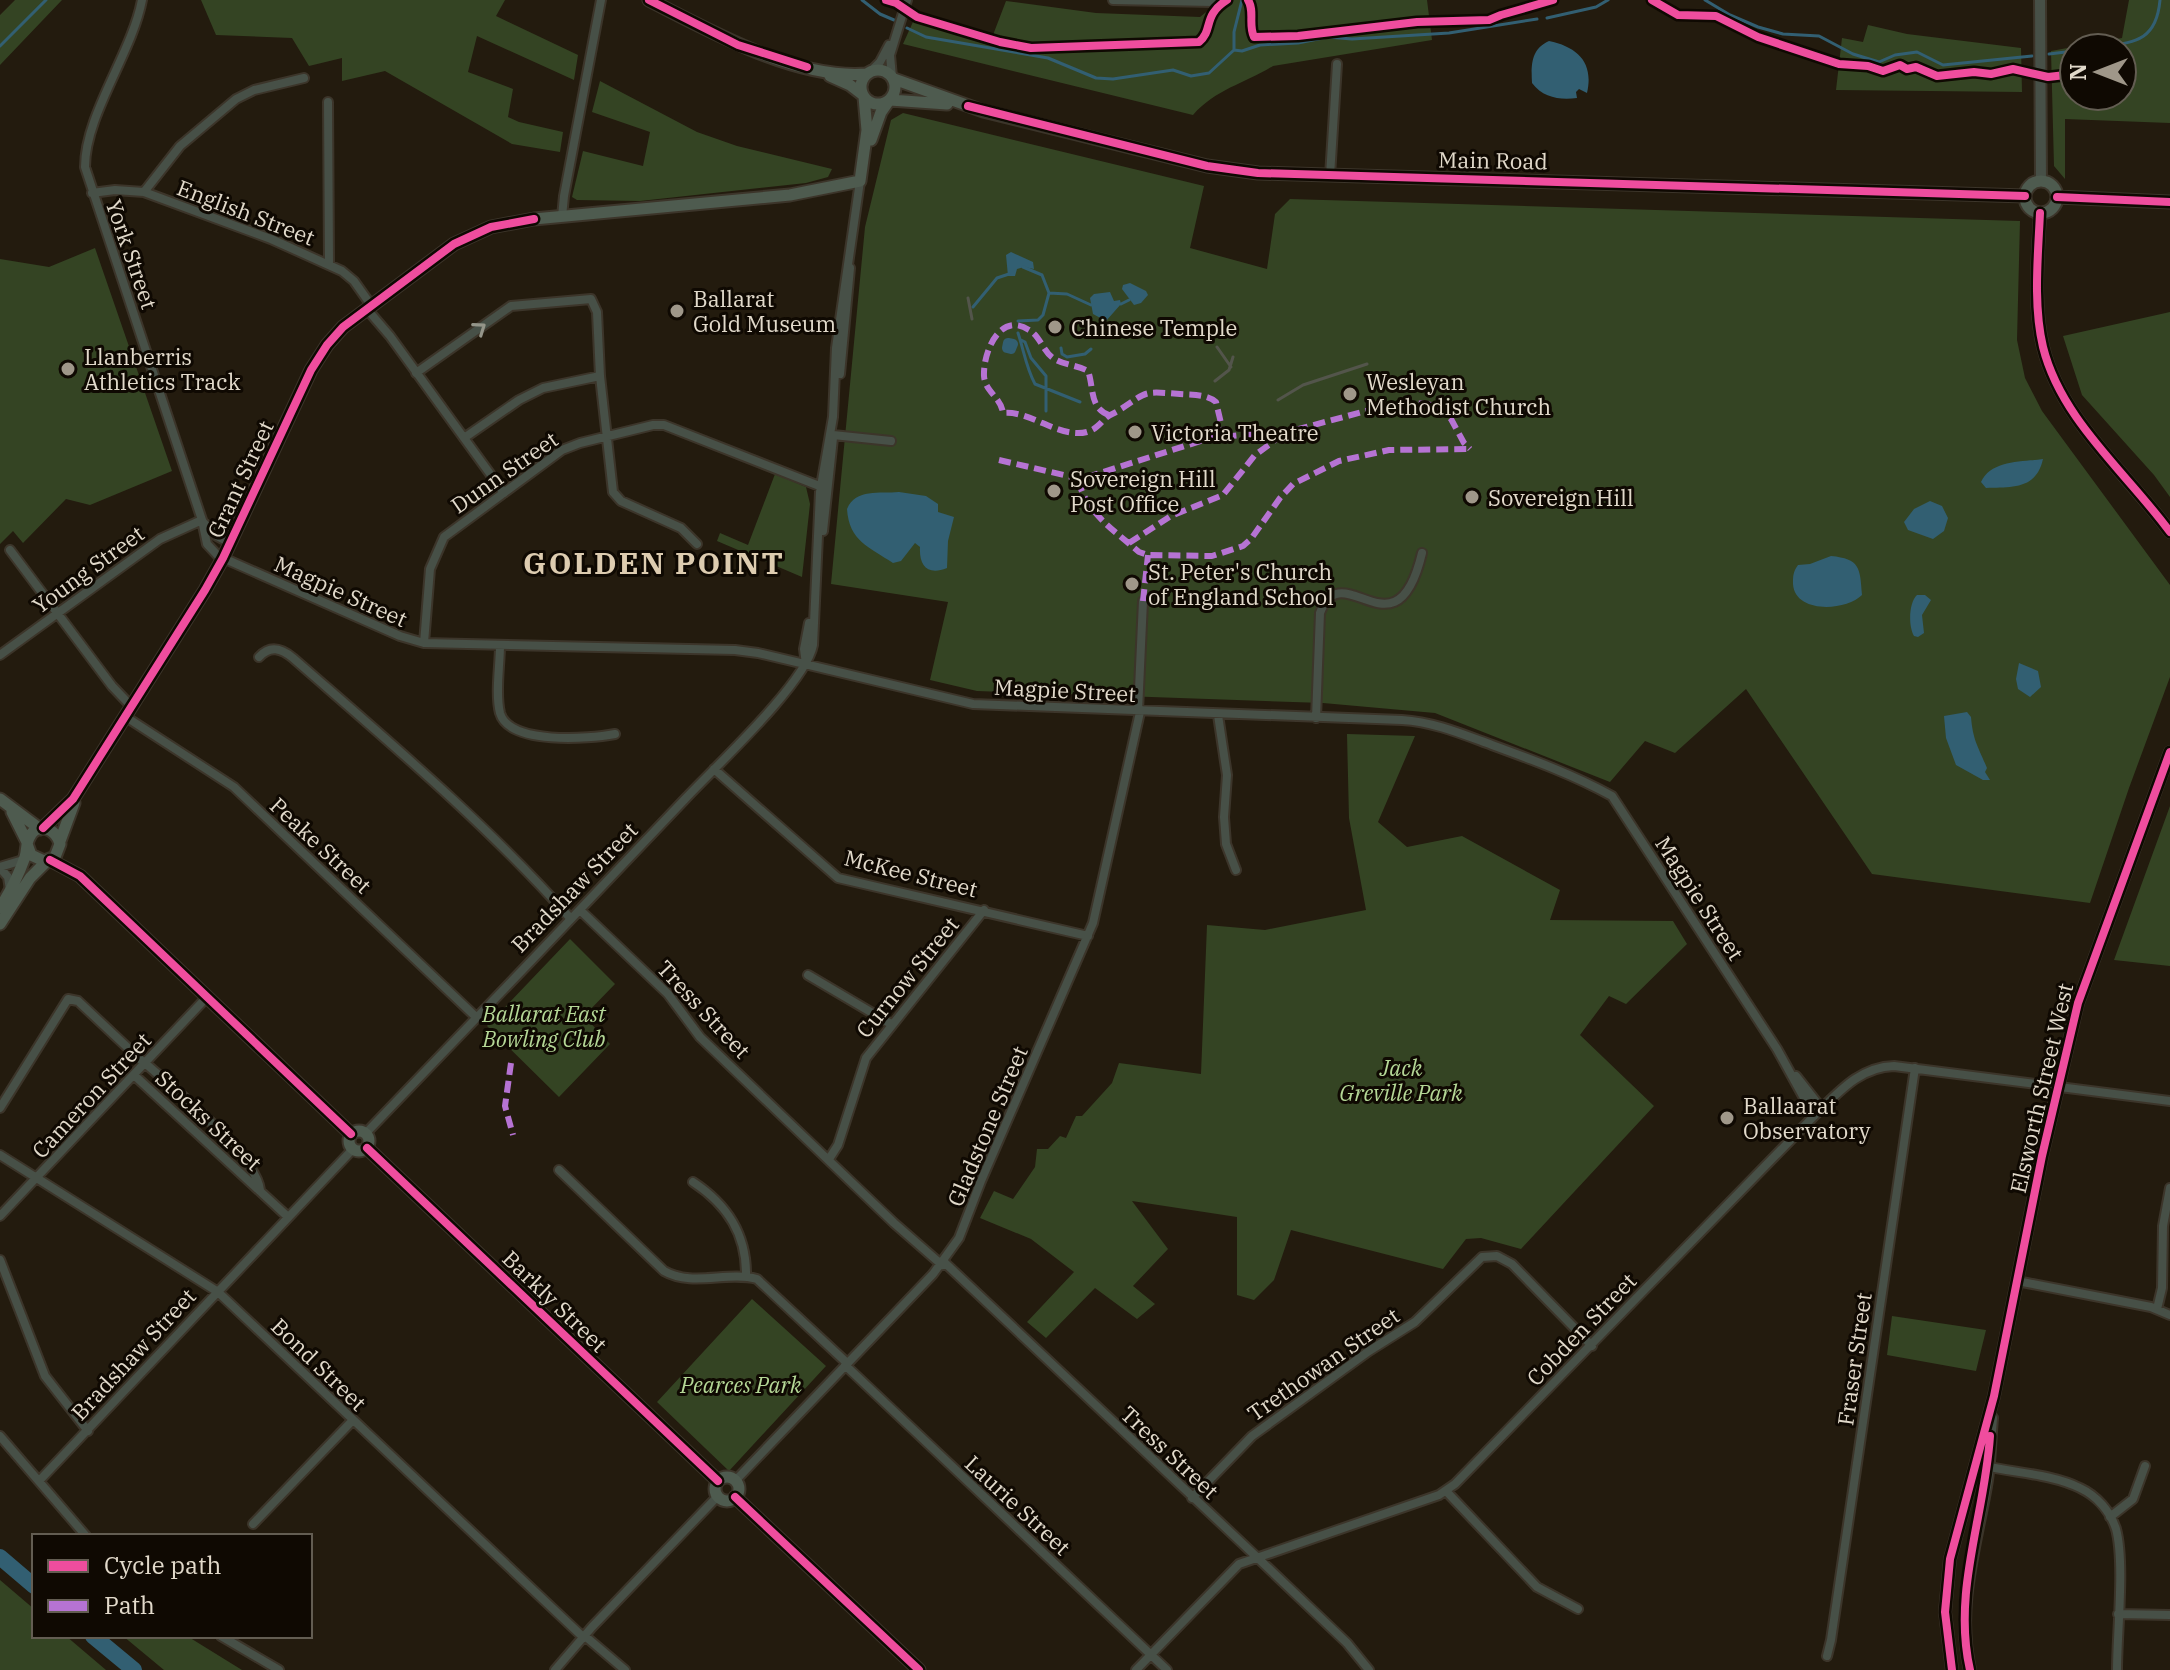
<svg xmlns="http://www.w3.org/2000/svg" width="2170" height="1670" font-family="'IBM Plex Serif',serif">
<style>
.green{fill:#344423;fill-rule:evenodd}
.water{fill:#325f72}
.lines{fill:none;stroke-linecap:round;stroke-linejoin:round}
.stream{stroke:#325f72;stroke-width:3}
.canal{stroke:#325f72;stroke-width:10}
.river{stroke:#325f72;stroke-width:16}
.minor-casing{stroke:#3c352a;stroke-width:12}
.tertiary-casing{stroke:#3c352a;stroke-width:14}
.secondary-casing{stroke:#3c352a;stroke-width:15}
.minor{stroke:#475047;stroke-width:8}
.tertiary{stroke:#475047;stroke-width:10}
.secondary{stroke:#4e5b4f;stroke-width:11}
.rail{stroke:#53554b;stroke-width:3}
.quiet{stroke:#b673d3;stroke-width:6;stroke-dasharray:12 6;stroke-linecap:butt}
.cycleway-casing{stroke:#0f0902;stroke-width:13}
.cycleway{stroke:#ef4d9e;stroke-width:8}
.oneway{stroke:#949589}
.poi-dot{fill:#9f9789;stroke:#0f0902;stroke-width:3}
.labels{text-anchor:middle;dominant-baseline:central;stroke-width:6;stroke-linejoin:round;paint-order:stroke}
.street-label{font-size:22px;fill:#e2dacb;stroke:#0f0902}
.poi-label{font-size:22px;fill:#e2dacb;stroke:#0f0902;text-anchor:start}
.park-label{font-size:22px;font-style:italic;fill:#b4d796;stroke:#0f0902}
.district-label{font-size:30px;font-weight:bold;letter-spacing:2px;fill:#ddccb0;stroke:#0f0902}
</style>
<rect width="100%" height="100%" fill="#231b0e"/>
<!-- green -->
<path class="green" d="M15,0H62L0,65V15Z
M201,0H505L496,16L578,55L574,80L477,36L468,72L513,89L508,117L519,122L563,132L560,152L512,144L385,71L342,81V58L309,66L292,38L216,35Z
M1221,0H1427L1432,40L1273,66C1244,84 1216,89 1193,115L903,44L917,13L993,35L1006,1L1096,13L1200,17Z
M2129,0H2170V123L2065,119V179L2054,166L2051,51L2122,38ZM2074,48H2122V96H2074Z
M1868,25L1907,34L2021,48L2022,92L1836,90L1842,38L1863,42Z
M600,81L697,132L737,146L832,169L828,177L806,183L640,201L577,200L572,197L583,151L643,166L650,132L592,112Z
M903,113L1204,186L1190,248L1267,269L1275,214L1290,199L2020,221L2017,340L2025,378L2042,411L2170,585V677L2129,788L2090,903L1872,874L1746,689L1675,753L1645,741L1610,782L1435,713L1323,703L977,691L930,680L948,602L831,584L865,227L891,120Z
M95,248L172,471L90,505L66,499L23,543L13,531L0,544V259L49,267Z
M2170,312V497L2154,475L2082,395L2063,336Z
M775,474L806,487L810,504L802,577L717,541L720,533L748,545Z
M1347,734L1415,736L1378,822L1407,847L1462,836L1560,890L1550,920L1673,921L1687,944L1626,1004L1609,996L1580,1035L1654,1106L1521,1249L1481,1238L1466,1239L1443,1269L1291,1230L1274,1280L1254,1300L1237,1295V1217L1132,1201L1168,1249L1133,1286L1155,1304L1137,1319L1095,1288L1046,1338L1027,1322L1074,1272L1031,1239L980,1218L994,1191L1013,1199L1035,1167L1037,1149H1048L1060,1136L1066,1138L1076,1116H1082L1112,1083L1119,1063L1201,1074L1207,925L1265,930L1366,910L1349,818Z
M2170,806V966L2114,960Z
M570,939L615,984L584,1016L610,1044L559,1097L487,1026Z
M752,1299L826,1366L729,1471L657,1402Z
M1892,1316L1986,1330L1976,1371L1887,1355Z
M0,1580L34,1609V1636H66L106,1670H0Z
M123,1636H187L242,1670H164Z"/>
<!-- water -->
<path class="water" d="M1549,41C1578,47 1594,63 1587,93L1579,89L1576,92L1577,98C1560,100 1543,98 1532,83C1531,65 1531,49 1549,41Z
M1011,252L1033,262L1034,269L1024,267L1017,269L1015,276H1008L1006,255Z
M1130,283L1146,291L1148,295L1141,303L1134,305L1122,289L1123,285Z
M1110,292L1114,301L1120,300L1121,304L1106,321L1093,314L1090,298L1094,294Z
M2043,459C2036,490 2012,487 1986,488L1981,482C1991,460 2022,462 2043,459Z
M899,492L926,496L938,504V512L954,517L948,541L947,568C927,576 919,565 920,547L915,543L901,561L893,563C869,547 849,541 847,509C856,488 879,494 899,492Z
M1930,501L1942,506L1948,518L1944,531L1933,539L1908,530L1904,522L1914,509Z
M1831,556C1860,559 1860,567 1862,595C1846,611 1795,614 1793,584C1793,576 1793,572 1798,565L1810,564Z
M1917,595H1925L1931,600L1922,615L1924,633L1918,637L1914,636C1908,626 1909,602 1917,595Z
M2019,663L2038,671L2041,687L2030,697L2018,689L2016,679Z
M1967,712L1971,717C1973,741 1978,746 1987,768L1985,772L1990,780H1983L1956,765L1946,738L1944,716Z"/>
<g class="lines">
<!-- stream -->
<path class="stream" d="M862,0L880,14L894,20
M1705,0L1730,15L1758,27L1783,34L1819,36L1853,54L1879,62L1895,55L1917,52L1943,65L2032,56
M1547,18L1596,7L1608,0
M907,28L926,37L1048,58L1096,78L1113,79L1173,70L1191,76L1209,73L1234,50L1242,51L1260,45L1298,43L1328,37L1352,39L1449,33L1537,19
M0,46L46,0
M2094,48C2130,42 2156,45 2160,0
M1234,50V32L1242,0
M2049,54L2074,51
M1023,267L1042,275L1049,293
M1121,304L1129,300
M973,307L997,278L1009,274
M1018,321L1038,320L1043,315L1049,293L1067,294L1091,305
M1018,333C1024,351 1026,367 1035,384L1080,402
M1021,340L1025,342L1031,358L1046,376V411
M1061,348L1062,354L1067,357L1085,354L1091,349"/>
<!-- canal -->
<path class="canal" d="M1008,343L1013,344L1011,349L1007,348Z"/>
<!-- river -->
<path class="river" d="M0,1557L34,1586
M93,1636L134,1670"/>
<!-- minor casing -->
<g class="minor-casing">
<path id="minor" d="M142,0C132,53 85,115 85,167L202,520L207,544L222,560
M1113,0L1213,2
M869,73L880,62L889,45
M892,77L890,55L907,0
M328,102L329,263
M1330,176L1337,64
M144,192L180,146L236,99L254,90L304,78
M92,193L115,190L144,192L271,239L342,271L354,281L371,305
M562,217L564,196L601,0
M366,308L390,336L504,493
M416,373L511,306L591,299L597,312L600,376L613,492L621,501L681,528L697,544
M840,374L850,268
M833,435L891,441
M464,438L519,400L543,388L600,376
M202,521L217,536L230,543
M823,531L833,438
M10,550L112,686L132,707
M223,558L400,636L424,643L735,650L758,653L973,704L1402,720C1434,722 1462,734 1492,745C1533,760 1574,775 1612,796L1777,1049L1814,1116
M424,643L430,569L444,537L562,450L580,443L653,425H664L827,489
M500,645C500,666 495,693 500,713C509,745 589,739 615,734
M0,655L160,539L202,520
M259,657C270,645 281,648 293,658C388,741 487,824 571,919
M806,664L804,649L809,623
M1138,711L1143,601
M1218,715L1227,775L1224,817L1226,844L1236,870
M126,717L234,787L477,1018
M1316,718L1320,613C1343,552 1396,662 1422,553
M714,769L838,878L1088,936
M0,867L23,860
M0,868L8,877L10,890
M580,910L668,994L700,1037L894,1223L942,1265
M808,975L891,1024
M145,1063C173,1088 256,1155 260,1190
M134,1075L288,1217
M1796,1076L1822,1109
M0,1108L68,999L78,1001L144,1063
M366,1133C473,1022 580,910 686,798C715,767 806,683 813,645L820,492L833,417L836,348L860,181
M0,1155L218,1292L584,1638
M829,1159L838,1145L866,1058L984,910
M559,1170L664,1271C692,1287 727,1271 757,1279L847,1363
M693,1182C728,1205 747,1235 746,1277
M0,1216L207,997
M0,1260L45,1376L88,1431
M944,1262L1262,1562L1347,1643L1369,1670
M2017,1281L2151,1307L2170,1315
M2157,1309L2162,1288L2163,1226L2170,1188
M845,1365L1167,1670
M0,1436L86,1536
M1985,1466C2015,1473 2052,1474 2080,1488C2097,1496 2110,1511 2116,1529C2125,1562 2117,1633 2117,1670
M39,1481L353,1149
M735,1481L933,1274L959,1238L981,1181L1093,923L1140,712
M1446,1491L1537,1587L1578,1609
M1192,1498L1252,1436L1369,1351L1415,1322L1482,1257L1497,1256L1512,1264L1592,1346
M2110,1517L2133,1499L2145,1466
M253,1524L353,1420
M2118,1614L2170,1615
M221,1636L279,1670
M585,1636L625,1670
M1827,1656L1831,1640L1915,1068
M555,1670L592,1627L718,1496
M1136,1670L1239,1564L1439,1495L1455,1484L1814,1116C1838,1093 1859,1067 1894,1066L2170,1101"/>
</g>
<!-- tertiary casing -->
<g class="tertiary-casing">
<path id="tertiary" d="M2040,0L2041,181
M2040,213C2038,256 2033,305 2043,347C2061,420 2127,473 2170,532
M1952,1670L1945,1612L1950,1559L1994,1396L2042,1156L2078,1003L2170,752
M1970,1670C1956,1606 1975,1549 1986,1486C1990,1464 1990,1441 1992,1418"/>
</g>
<!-- secondary casing -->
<g class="secondary-casing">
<path id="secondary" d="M649,0C710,31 796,80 867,74
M861 87a17 17 0 1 1 34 0a17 17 0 1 1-34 0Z
M830,76L850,85L863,95
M894,79L983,111L1207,166L1258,173L2025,196
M890,100L947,104
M871,140L881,112L888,102
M2025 197a16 16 0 1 1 32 0a16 16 0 1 1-32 0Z
M2057,197L2170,202
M0,799L40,829
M12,812L27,842
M43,828L73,799L205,590L223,558L311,370L327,345L343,327L454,244L491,227L534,219L790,195L860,181L867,130L864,97
M60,841L74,803
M50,860L80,876L351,1134
M0,908C10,892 19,874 25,857C27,851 26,844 29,838C37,820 57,829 60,844L55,857L44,861L31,855L27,844
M0,924L30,878L47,861
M349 1141a10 10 0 1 1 20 0a10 10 0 1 1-20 0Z
M367,1148L718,1481
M715 1489a12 12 0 1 1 24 0a12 12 0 1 1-24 0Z
M735,1497L919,1670"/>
</g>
<!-- minor -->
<use href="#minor" class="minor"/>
<!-- tertiary -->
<use href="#tertiary" class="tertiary"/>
<!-- secondary -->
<use href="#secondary" class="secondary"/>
<!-- rail -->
<path class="rail" d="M968,298L972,319
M1217,347L1231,367
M1215,381L1229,370L1233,357
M1278,400L1303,385L1367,364"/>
<!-- quiet -->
<path class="quiet" d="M1109,415C1089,408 1094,387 1088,371C1077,365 1063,365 1053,358C1043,351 1040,336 1029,330C1000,311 983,352 984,376C985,392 1001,397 1003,413C1030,410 1059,439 1087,432C1097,429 1100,423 1107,417C1111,414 1113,414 1118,411C1149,391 1141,391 1180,394C1193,395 1206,394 1216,402L1224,436
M999,460L1081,479L1210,438L1295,430L1381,407L1404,403L1428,404L1441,409L1451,419L1464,443L1470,449
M1078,480C1087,514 1114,530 1139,552L1148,555L1212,556L1243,546L1251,539L1280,498L1293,484L1339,461L1389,450L1470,449
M1129,543L1171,516L1223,495L1255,455L1273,442L1281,432
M1143,601L1148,555
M511,1063L505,1106L513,1135"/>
<!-- cycleway casing -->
<g class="cycleway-casing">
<path id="cycleway" d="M649,0L738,45L807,67
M886,0L896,3L917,17L1000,42L1031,48L1199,42C1214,29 1202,16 1227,0
M1248,0C1255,11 1248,25 1254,37L1298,36L1417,22L1489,20L1501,15L1553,0
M1652,0L1678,15L1716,16L1758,37L1839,64L1868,66L1883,71L1900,65L1907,69L1916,67L1937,76L1974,72L1991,74L2013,69L2048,77L2074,74
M968,106L1207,166L1258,173L2025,196
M2057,197L2170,202
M2040,213C2038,256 2033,305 2043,347C2061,420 2127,473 2170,532
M43,828L73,799L205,590L223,558L311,370L327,345L343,327L454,244L491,227L534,219
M50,860L80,876L351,1134
M367,1148L718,1481
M735,1497L919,1670
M1952,1670L1945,1612L1950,1559L1994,1396L2042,1156L2078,1003L2170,752
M1970,1670C1952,1591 1985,1515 1990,1436"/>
</g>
<!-- cycleway -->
<use href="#cycleway" class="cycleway"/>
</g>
<!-- one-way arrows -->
<defs><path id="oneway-chevron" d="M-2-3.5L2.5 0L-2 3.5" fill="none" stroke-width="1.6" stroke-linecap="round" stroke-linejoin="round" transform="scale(2)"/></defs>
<use class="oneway" href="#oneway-chevron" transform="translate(480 328) rotate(-35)"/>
<!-- markers -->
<g class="poi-dot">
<circle cx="677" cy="311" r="8"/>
<circle cx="1055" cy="327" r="8"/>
<circle cx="68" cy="369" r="8"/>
<circle cx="1350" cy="394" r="8"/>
<circle cx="1135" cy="432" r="8"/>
<circle cx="1054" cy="491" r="8"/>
<circle cx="1472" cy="497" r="8"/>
<circle cx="1132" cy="584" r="8"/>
<circle cx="1727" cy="1118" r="8"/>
</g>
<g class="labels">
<!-- street labels -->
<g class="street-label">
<text transform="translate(1493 160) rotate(1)">Main Road</text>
<text transform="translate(246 212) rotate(21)">English Street</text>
<text transform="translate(132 254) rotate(71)">York Street</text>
<text transform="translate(504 472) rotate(-35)">Dunn Street</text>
<text transform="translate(240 479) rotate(-65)">Grant Street</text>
<text transform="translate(88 569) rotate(-36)">Young Street</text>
<text transform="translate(341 591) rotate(24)">Magpie Street</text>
<text transform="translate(1065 690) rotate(3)">Magpie Street</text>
<text transform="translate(321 845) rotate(43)">Peake Street</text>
<text transform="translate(911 873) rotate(14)">McKee Street</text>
<text transform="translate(574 887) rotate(-46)">Bradshaw Street</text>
<text transform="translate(1700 898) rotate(57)">Magpie Street</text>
<text transform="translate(907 977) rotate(-51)">Curnow Street</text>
<text transform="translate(704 1009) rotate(47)">Tress Street</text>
<text transform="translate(2041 1088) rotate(-77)">Elsworth Street West</text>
<text transform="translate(91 1095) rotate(-47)">Cameron Street</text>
<text transform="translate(209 1120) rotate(43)">Stocks Street</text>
<text transform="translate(987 1126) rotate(-67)">Gladstone Street</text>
<text transform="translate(555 1301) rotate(44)">Barkly Street</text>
<text transform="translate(1581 1329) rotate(-46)">Cobden Street</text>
<text transform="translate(133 1354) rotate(-47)">Bradshaw Street</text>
<text transform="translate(1854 1359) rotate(-82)">Fraser Street</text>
<text transform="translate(319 1364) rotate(44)">Bond Street</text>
<text transform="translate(1323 1364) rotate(-35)">Trethowan Street</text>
<text transform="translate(1170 1452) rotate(43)">Tress Street</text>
<text transform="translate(1018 1505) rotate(43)">Laurie Street</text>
</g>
<!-- poi labels -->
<g class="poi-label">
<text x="693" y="298">Ballarat<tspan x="693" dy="25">Gold Museum</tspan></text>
<text x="1071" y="327">Chinese Temple</text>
<text x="84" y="356">Llanberris<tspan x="84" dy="25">Athletics Track</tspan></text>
<text x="1366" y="381">Wesleyan<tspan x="1366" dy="25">Methodist Church</tspan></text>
<text x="1151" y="432">Victoria Theatre</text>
<text x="1070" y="478">Sovereign Hill<tspan x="1070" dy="25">Post Office</tspan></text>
<text x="1488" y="497">Sovereign Hill</text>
<text x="1148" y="571">St. Peter's Church<tspan x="1148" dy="25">of England School</tspan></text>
<text x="1743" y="1105">Ballaarat<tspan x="1743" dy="25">Observatory</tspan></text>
</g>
<!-- park labels -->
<g class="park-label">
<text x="544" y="1013">Ballarat East<tspan x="544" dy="25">Bowling Club</tspan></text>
<text x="1401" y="1067">Jack<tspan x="1401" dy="25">Greville Park</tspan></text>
<text x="741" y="1384">Pearces Park</text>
</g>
<!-- district labels -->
<g class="district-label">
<text x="654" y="562">GOLDEN POINT</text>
</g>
</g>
<!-- legend -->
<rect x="32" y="1534" width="280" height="104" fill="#0f0902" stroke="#635d52" stroke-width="2"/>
<rect x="48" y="1560" width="40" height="12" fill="#ef4d9e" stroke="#635d52" stroke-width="2"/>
<text x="104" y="1574" font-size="24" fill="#e2dacb">Cycle path</text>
<rect x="48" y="1600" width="40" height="12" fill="#b673d3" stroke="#635d52" stroke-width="2"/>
<text x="104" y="1614" font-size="24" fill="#e2dacb">Path</text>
<!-- north arrow -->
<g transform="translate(2098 72) rotate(270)"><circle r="38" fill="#0f0902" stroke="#635d52" stroke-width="2"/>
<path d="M0-6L14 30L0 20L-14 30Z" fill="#9f9789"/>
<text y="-12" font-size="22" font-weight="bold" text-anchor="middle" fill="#e2dacb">N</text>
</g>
</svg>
